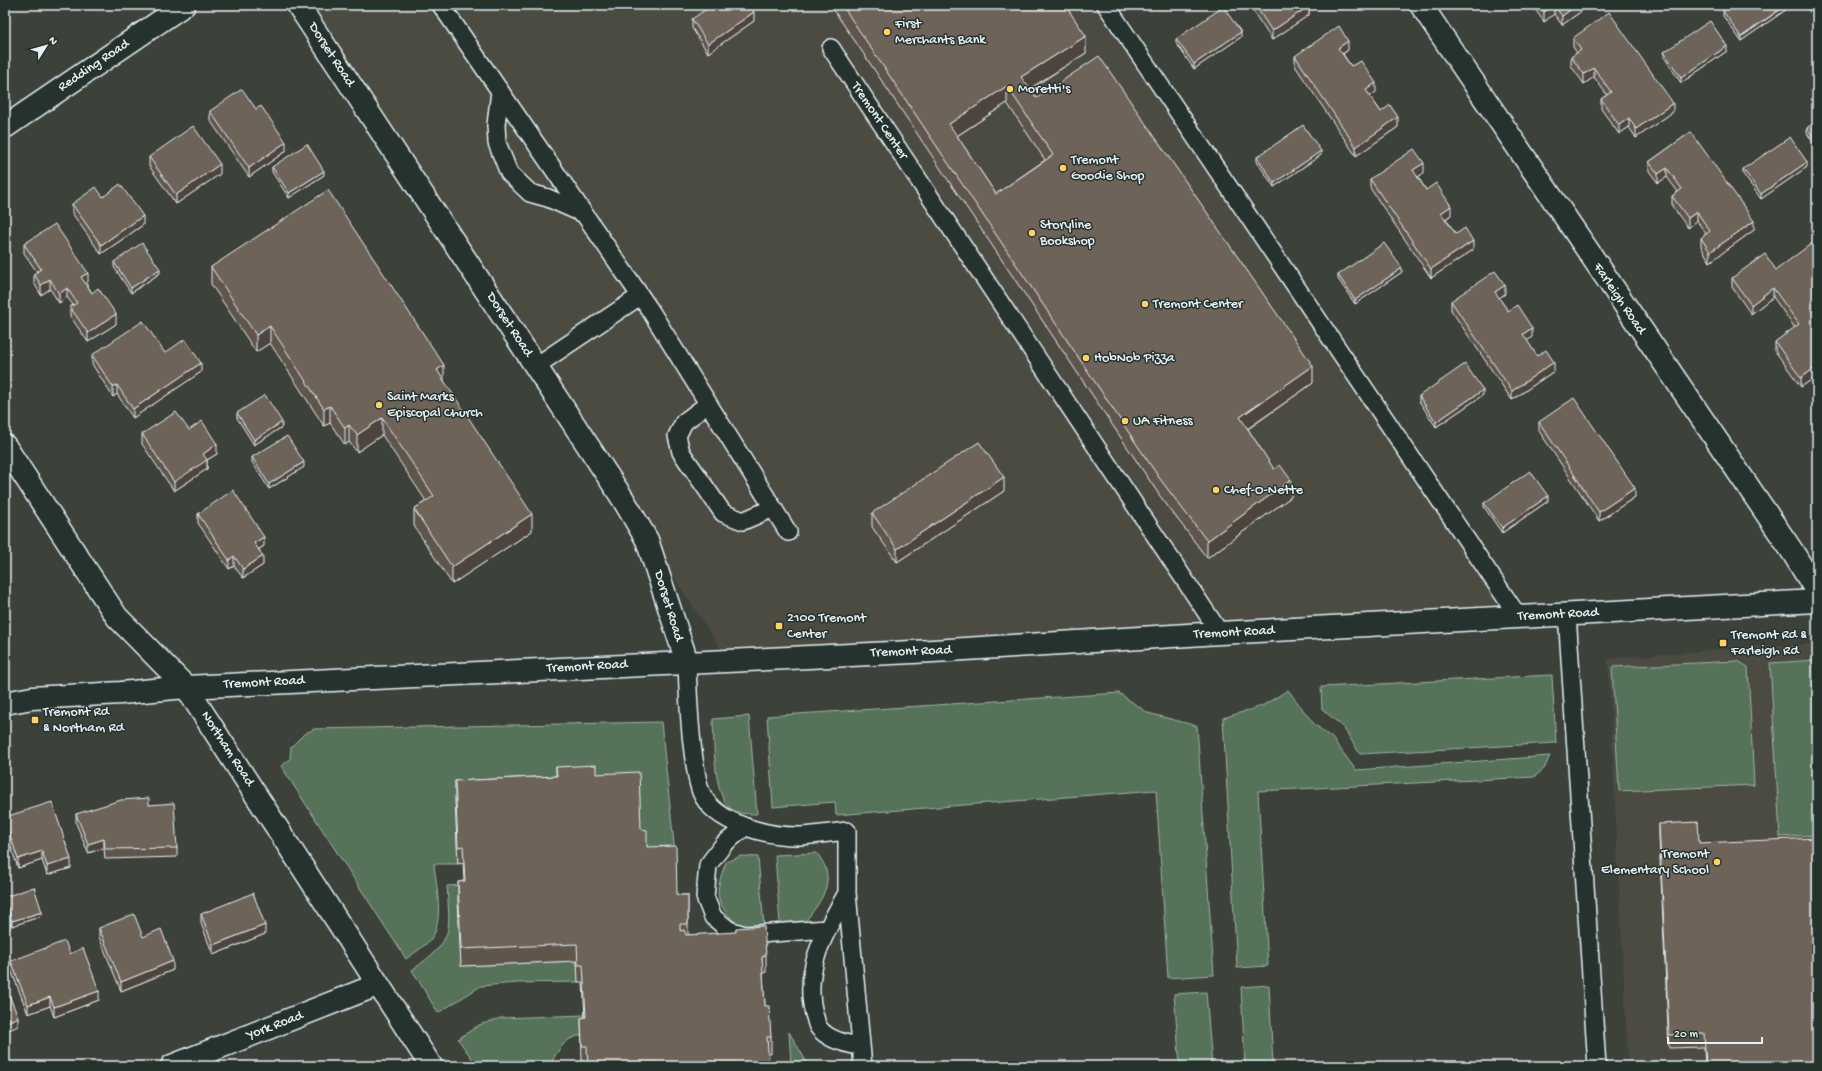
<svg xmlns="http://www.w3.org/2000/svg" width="1822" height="1071" font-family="'Gochi Hand',sans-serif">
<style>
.built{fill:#4b4b43}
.green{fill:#57735a;stroke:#a0b2a9}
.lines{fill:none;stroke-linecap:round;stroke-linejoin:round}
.service-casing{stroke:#e8f1f8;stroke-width:20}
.minor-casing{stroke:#e8f1f8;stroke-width:25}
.tertiary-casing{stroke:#e8f1f8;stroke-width:25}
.secondary-casing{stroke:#e8f1f8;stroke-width:25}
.service{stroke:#26332d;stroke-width:17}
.minor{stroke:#26332d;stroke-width:22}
.tertiary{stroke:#26332d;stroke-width:22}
.secondary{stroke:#26332d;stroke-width:22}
.wall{fill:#5f554c;stroke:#e8f1f8;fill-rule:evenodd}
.shaded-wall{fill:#4d453e;stroke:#e8f1f8}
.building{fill:#6e6358;stroke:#e8f1f8;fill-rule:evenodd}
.poi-dot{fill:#ffd166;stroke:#26332d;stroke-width:1.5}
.labels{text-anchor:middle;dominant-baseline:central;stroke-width:3;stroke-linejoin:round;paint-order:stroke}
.poi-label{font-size:14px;fill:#e8f1f8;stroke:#26332d;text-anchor:start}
.street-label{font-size:14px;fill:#e8f1f8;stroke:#26332d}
</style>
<rect width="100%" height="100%" fill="#3c413a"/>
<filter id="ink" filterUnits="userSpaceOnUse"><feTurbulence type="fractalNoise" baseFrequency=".025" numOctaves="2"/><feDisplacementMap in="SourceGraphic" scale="8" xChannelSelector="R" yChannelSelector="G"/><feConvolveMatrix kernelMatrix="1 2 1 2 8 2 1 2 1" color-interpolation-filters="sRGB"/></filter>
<g filter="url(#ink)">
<!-- built -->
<path class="built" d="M298,5H1106L1518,616L730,663Z
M1817,644V1066H1628L1608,659L1757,646Z"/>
<!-- green -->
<path class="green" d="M1817,660V835L1780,837L1770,663Z
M1738,661L1748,667L1754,785L1619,791L1612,667Z
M1552,675L1556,743L1360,754L1343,727L1322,709L1321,687Z
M1288,690L1314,724L1332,738L1356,770L1550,756L1544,769L1534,777L1258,791L1268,966L1237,968L1223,718L1262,706Z
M1119,693L1148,713L1197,726L1214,975L1168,978L1156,790L836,815L835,802L773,807L767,716Z
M749,716L757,814C747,814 738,814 730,808C713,795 714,740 713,719Z
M661,722L676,863L455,798L458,864H434C436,884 445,924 430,940C424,947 414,953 406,959L281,766L290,759L291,747L304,734L314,729Z
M817,853C820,858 825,864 826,870C832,889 815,909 804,923L780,924L775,855Z
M741,856L758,857L764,926L740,927C714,903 714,894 726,862Z
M464,885L458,899L461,966L577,961L578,982L516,983L481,986L438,1013L412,970C454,940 450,934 447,886Z
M1269,985L1273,1066H1245L1241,987Z
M1206,992L1212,1066H1180L1174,994Z
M585,1015L586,1035C564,1036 559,1050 549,1066H477L458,1039L479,1025L501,1018Z
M789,1032L809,1066H791Z"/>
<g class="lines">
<!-- service casing -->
<g class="service-casing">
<path id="service" d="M441,5L650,310L788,532
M1106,5L1518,616
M831,48L1220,633
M500,91L496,125L497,143L509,173L530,193L548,198L584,214
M536,366L640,296
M708,404L684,422L677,436L681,452L723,513L743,521L773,508
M1567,614L1597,1066
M687,662C688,695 689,727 694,759C696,770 697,782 701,792C714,824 770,837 801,836C816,835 831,833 847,831V893L863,1066
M745,827L724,844L708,865L705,897L713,917L729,930L745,935L827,929
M847,893C826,930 802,970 814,1014C816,1018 816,1025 819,1028C828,1040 846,1044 860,1046"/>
</g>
<!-- minor casing -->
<g class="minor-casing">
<path id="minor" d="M298,5L623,499L647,540L687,662
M1421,5L1792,551L1817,592
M172,1066L377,985"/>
</g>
<!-- tertiary casing -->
<g class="tertiary-casing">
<path id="tertiary" d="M5,446L117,617L186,687L431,1066"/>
</g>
<!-- secondary casing -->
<g class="secondary-casing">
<path id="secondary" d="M5,127L184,5
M5,703L32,698L121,693L186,687L933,651L1220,633L1817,601"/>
</g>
<!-- service -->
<use href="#service" class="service"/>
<!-- minor -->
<use href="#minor" class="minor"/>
<!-- tertiary -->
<use href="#tertiary" class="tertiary"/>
<!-- secondary -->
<use href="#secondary" class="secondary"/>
</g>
<!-- wall -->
<path class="wall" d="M830,5H1065L1086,53L1030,89L1037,98L1313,383L1248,429L1291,497L1207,558L1160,496L857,44ZM1007,103L1045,160L996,194L957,136Z
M1249,5H1309V15L1272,40Z
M1532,5H1590L1562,25L1554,14L1544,22Z
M1805,5H1817L1813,16Z
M1787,9L1741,41L1723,16V11Z
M692,19L754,21L708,53L692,28Z
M1241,37L1194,69L1176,43V39Z
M1573,38L1673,112L1636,138L1629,127L1619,134L1601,109V99L1607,95L1594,77L1584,84L1571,66V57L1577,53L1573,47Z
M1348,50L1343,54L1351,66L1376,92L1370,96L1381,112L1398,127L1356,156L1295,66V56Z
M1727,51L1681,83L1664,57V52Z
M256,109L286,151L249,177L210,120V111Z
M1817,121V148L1807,133V128Z
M1691,132L1754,230L1710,262L1701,247V238L1706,234L1697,221L1688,228L1672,206V196L1678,192L1667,177L1658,183L1649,171V162Z
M1321,155L1274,187L1257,162V157Z
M149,157L220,174L176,204L149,166Z
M272,167L324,175L289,198L272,172Z
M1807,167L1761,199L1743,174V169Z
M1424,173L1418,177L1426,190L1451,215L1446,219L1456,234L1473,250L1431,278L1370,188V179Z
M103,197L143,225L101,254L72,213V204Z
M24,244L88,282L86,283L92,293L116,324L88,342L70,316V307L73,305L67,297L59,303L50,289L41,295L34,283V274L37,272L24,253Z
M1817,244V376L1801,387L1775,351V342L1795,328L1773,297L1751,314L1732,287V278L1776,270Z
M114,262L160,273L131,293L114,267Z
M211,267L444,381L532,531L452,584L414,526V509L426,501L382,435L357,452L349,442L345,445L330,423L324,426L270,343L256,352L211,284Z
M1402,272L1355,304L1338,279V275Z
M1505,294L1499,298L1508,311L1532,337L1527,341L1537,356L1554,371L1512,400L1451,310V301Z
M165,353L201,372L133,418L117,394L113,397L92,364V355Z
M1483,395L1436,427L1419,401V396Z
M237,413L282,427L254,445L237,418Z
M1539,422L1635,497L1599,521L1539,431Z
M189,430L217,454L207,460V469L174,491L142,444V434Z
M252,457L304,467L269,489L252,462Z
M1004,491L897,562L872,527V513Z
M1548,501L1502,533L1484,507V503Z
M198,514L264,546L259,549L263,565L243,578L234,566L229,569L198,523Z
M556,767L596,774L641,829L647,847L677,895H688V935L736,933V928L766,972L763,974L765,1006L771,1037V1054H768L769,1066H587V1063H582L581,1018H585L583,982H578L577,961L461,966L458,899V882L464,881L463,863L458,864L455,798V781L556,776Z
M149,805L177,848V857L105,859L104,848L88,853L76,823V814Z
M5,817L71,868L47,875L42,860L18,868L5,829Z
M1659,824L1699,843L1817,1066H1705L1704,1047L1669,1048L1659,837Z
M5,897L42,916L12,926L5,903Z
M201,914L265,934L213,955L201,923Z
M99,928L143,937L173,970L121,991L99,937Z
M70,954L99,1000L54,1017L50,1006L28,1014L11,970V961Z"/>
<!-- shaded-wall -->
<path class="shaded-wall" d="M1554,5V14L1544,22V12Z
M1577,5H1590L1562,25V16Z
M1787,5V9L1741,41V37Z
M1816,5H1817V14L1813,16V7Z
M1309,6V15L1272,40V31Z
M754,12V21L708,53V44Z
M1241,32V37L1194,69V64Z
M1086,36V53L1021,94V77Z
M1348,41V50L1338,57V48Z
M1727,46V51L1681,83V78Z
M1594,68V77L1584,84V74Z
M1376,83V92L1366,99V90Z
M1007,86V103L949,141V124Z
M1673,103V112L1636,138V129Z
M1398,117V127L1356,156V147Z
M1629,118V127L1619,134V125Z
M286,142V151L249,177V168Z
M1321,151V155L1274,187V183Z
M1807,162V167L1761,199V194Z
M1424,163V173L1413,180V170Z
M220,164V174L176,204V195Z
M1667,168V177L1658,183V174Z
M324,171V175L289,198V193Z
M1451,206V215L1441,222V213Z
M1697,212V221L1688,228V218Z
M143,216V225L101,254V245Z
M1754,221V230L1710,262V252Z
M1473,241V250L1431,278V269Z
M1402,268V272L1355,304V300Z
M160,269V273L131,293V288Z
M88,273V282L81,286V277Z
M50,279V289L41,295V285Z
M1505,285V294L1495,301V292Z
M67,288V297L59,303V294Z
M1773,288V297L1751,314V305Z
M116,314V324L88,342V333Z
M270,326V343L256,352V335Z
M1532,328V337L1523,344V334Z
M1554,362V371L1512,400V391Z
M201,363V372L133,418V409Z
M444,365V382L437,370Z
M1313,366V383L1240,434V417Z
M1817,366V376L1801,387V378Z
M117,385V394L113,397V387Z
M1483,390V395L1436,427V422Z
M330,406V423L324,426V409Z
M382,418V435L357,452V435Z
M282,422V427L254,445V440Z
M349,425V442L345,445V428Z
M217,444V454L207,460V469L174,491V482L203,454Z
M304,462V467L269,489V484Z
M1004,477V491L897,562V549Z
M1291,480V497L1207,558V541Z
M1635,488V497L1599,521V512Z
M1548,496V501L1502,533V528Z
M532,514V531L452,584V567Z
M264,537V546L254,552V543Z
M234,556V566L229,569V560Z
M263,556V565L243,578V569Z
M104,839V848L88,853V844Z
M42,851V860L18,868V859Z
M71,859V868L47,875V866Z
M42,912V916L12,926V921Z
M10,924V929L5,931V926Z
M265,925V934L213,955V945Z
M766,955V972L762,974V957Z
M173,961V970L121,991V982Z
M99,991V1000L54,1017V1007Z
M50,997V1006L28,1014V1005Z
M18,1017V1026L5,1032V1023Z"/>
<!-- building -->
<path class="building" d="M712,5H749L754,12L708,44L692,19Z
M842,5H1065L1086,36L1021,77L1037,98L1099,56L1313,366L1240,417L1274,469L1280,465L1291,480L1207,541L1160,479ZM1007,86L1053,155L996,194L949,124Z
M1255,5H1309V6L1272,31Z
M1539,5H1554L1544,12Z
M1554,5H1577L1562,16Z
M1732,5H1786L1741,37L1723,11Z
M1223,7L1241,32L1194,64L1176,39Z
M1609,12L1673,103L1636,129L1629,118L1619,125L1601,99L1611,92L1594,68L1584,74L1571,57L1581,50L1573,38Z
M1710,21L1727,46L1681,78L1664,52Z
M1339,26L1348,41L1338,48L1351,66L1361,61L1376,83L1366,90L1381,112L1390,105L1398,117L1356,147L1295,56Z
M242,89L256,109L261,106L286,142L249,168L210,111Z
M1817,121V143L1807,128Z
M1303,125L1321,151L1274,183L1257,157Z
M193,126L220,164L176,195L149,157Z
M1691,132L1754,221L1710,252L1701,238L1710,231L1697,212L1688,218L1672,196L1682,189L1667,168L1658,174L1649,162Z
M1790,137L1807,162L1761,194L1743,169Z
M307,144L324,171L289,193L272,167Z
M1414,149L1424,163L1413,170L1426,190L1436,183L1451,206L1441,213L1456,234L1465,228L1473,241L1431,269L1370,179Z
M120,184L143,216L101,245L72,204L96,187L103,197Z
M328,190L444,365L437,370L532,514L452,567L414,509L434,496L382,418L357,435L349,425L345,428L330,406L324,409L270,326L256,335L211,267Z
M55,224L88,273L81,277L92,293L98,288L116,314L88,333L70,307L77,303L67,288L59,294L50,279L41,285L34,274L41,269L24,244Z
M1815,241L1817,244V366L1801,378L1775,342L1799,324L1773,288L1751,305L1732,278L1765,254L1776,270Z
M142,243L160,269L131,288L114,262Z
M1384,243L1402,268L1355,300L1338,275Z
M1495,271L1505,285L1495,292L1508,311L1517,305L1532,328L1523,334L1537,356L1546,350L1554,362L1512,391L1451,301Z
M143,321L165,353L185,339L201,363L133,409L117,385L113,387L92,355Z
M1465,364L1483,390L1436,422L1419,396Z
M265,395L282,422L254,440L237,413Z
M1574,398L1635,488L1599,512L1539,422Z
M176,412L189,430L202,421L217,444L203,454L207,460L174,482L142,434Z
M287,436L304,462L269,484L252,457Z
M979,442L1004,477L897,549L872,513Z
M1530,471L1548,496L1502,528L1484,503Z
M233,490L264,537L254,543L263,556L243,569L234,556L229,560L198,514Z
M596,765V774L639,772L641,829L647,830V847L676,846L677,895H688V924H680V931L684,930L686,935L736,932V928L764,926L766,955L762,957L765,1006H769L771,1037H767L769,1066H588L587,1046H582L581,1018L586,1017L583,965H578L577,944L461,949L458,882L465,881L463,846L458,847L455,781L557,776L556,767Z
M149,798V805L174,803L177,848L105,849L104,839L88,844L76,814L121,800Z
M52,802L71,859L47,866L42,851L18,859L5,820V817Z
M1698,822L1699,843L1817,838V1066H1706L1704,1033L1669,1035L1659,824Z
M34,887L42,912L12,921L5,899V897Z
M253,893L265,925L213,945L201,914Z
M5,910L10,924L5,926Z
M134,914L143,937L161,929L173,961L121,982L99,928Z
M65,941L70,954L83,948L99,991L54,1007L50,997L28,1005L11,961Z
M5,985L18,1017L5,1023Z"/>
</g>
<!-- markers -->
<g class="poi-dot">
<circle cx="887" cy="32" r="4"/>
<circle cx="1010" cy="89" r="4"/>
<circle cx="1063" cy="168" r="4"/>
<circle cx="1032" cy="233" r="4"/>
<circle cx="1145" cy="304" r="4"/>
<circle cx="1086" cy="358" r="4"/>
<circle cx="379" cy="405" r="4"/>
<circle cx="1125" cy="421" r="4"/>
<circle cx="1216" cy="490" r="4"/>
<rect x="775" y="622" width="8" height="8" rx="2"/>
<rect x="1719" y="639" width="8" height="8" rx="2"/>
<rect x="31" y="716" width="8" height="8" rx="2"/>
<circle cx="1717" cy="862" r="4"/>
</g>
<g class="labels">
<!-- poi labels -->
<g class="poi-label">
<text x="895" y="24">First<tspan x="895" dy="16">Merchants Bank</tspan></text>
<text x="1018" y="89">Moretti's</text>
<text x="1071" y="160">Tremont<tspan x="1071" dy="16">Goodie Shop</tspan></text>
<text x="1040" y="225">Storyline<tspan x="1040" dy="16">Bookshop</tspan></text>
<text x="1153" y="304">Tremont Center</text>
<text x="1094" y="358">HobNob Pizza</text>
<text x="387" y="397">Saint Marks<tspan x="387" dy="16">Episcopal Church</tspan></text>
<text x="1133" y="421">UA Fitness</text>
<text x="1224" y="490">Chef-O-Nette</text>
<text x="787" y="618">2100 Tremont<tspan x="787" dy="16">Center</tspan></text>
<text x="1731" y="635">Tremont Rd &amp;<tspan x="1731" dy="16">Farleigh Rd</tspan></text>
<text x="43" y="712">Tremont Rd<tspan x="43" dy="16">&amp; Northam Rd</tspan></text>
<text x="1709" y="854" text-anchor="end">Tremont<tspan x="1709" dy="16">Elementary School</tspan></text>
</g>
<!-- street labels -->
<g class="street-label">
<text transform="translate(331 55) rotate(57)">Dorset Road</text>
<text transform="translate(94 66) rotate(-34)">Redding Road</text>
<text transform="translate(879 121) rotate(56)">Tremont Center</text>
<text transform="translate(1619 299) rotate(56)">Farleigh Road</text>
<text transform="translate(509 325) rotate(57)">Dorset Road</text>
<text transform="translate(668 606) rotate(73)">Dorset Road</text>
<text transform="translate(1558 615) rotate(-3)">Tremont Road</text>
<text transform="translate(1234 633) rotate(-3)">Tremont Road</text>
<text transform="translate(911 652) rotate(-2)">Tremont Road</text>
<text transform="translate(587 667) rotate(-3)">Tremont Road</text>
<text transform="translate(264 683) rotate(-3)">Tremont Road</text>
<text transform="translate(227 749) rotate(57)">Northam Road</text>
<text transform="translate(275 1026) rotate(-21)">York Road</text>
</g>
</g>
<!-- margin -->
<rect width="1822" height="1071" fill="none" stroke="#26332d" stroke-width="20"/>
<rect x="10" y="10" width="1802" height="1051" fill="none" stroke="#e8f1f8" stroke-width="1.5" filter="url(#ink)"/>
<!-- north arrow -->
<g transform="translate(46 46) rotate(53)" stroke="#26332d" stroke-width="3" paint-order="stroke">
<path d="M0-3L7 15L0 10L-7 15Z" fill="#e8f1f8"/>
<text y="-6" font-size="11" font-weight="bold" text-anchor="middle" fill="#e8f1f8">N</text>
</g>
<!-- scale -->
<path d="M1668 1037v6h94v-6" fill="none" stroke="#e8f1f8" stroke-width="2"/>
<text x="1674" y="1037" font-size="12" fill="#e8f1f8" stroke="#26332d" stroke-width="3" paint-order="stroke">20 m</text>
</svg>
